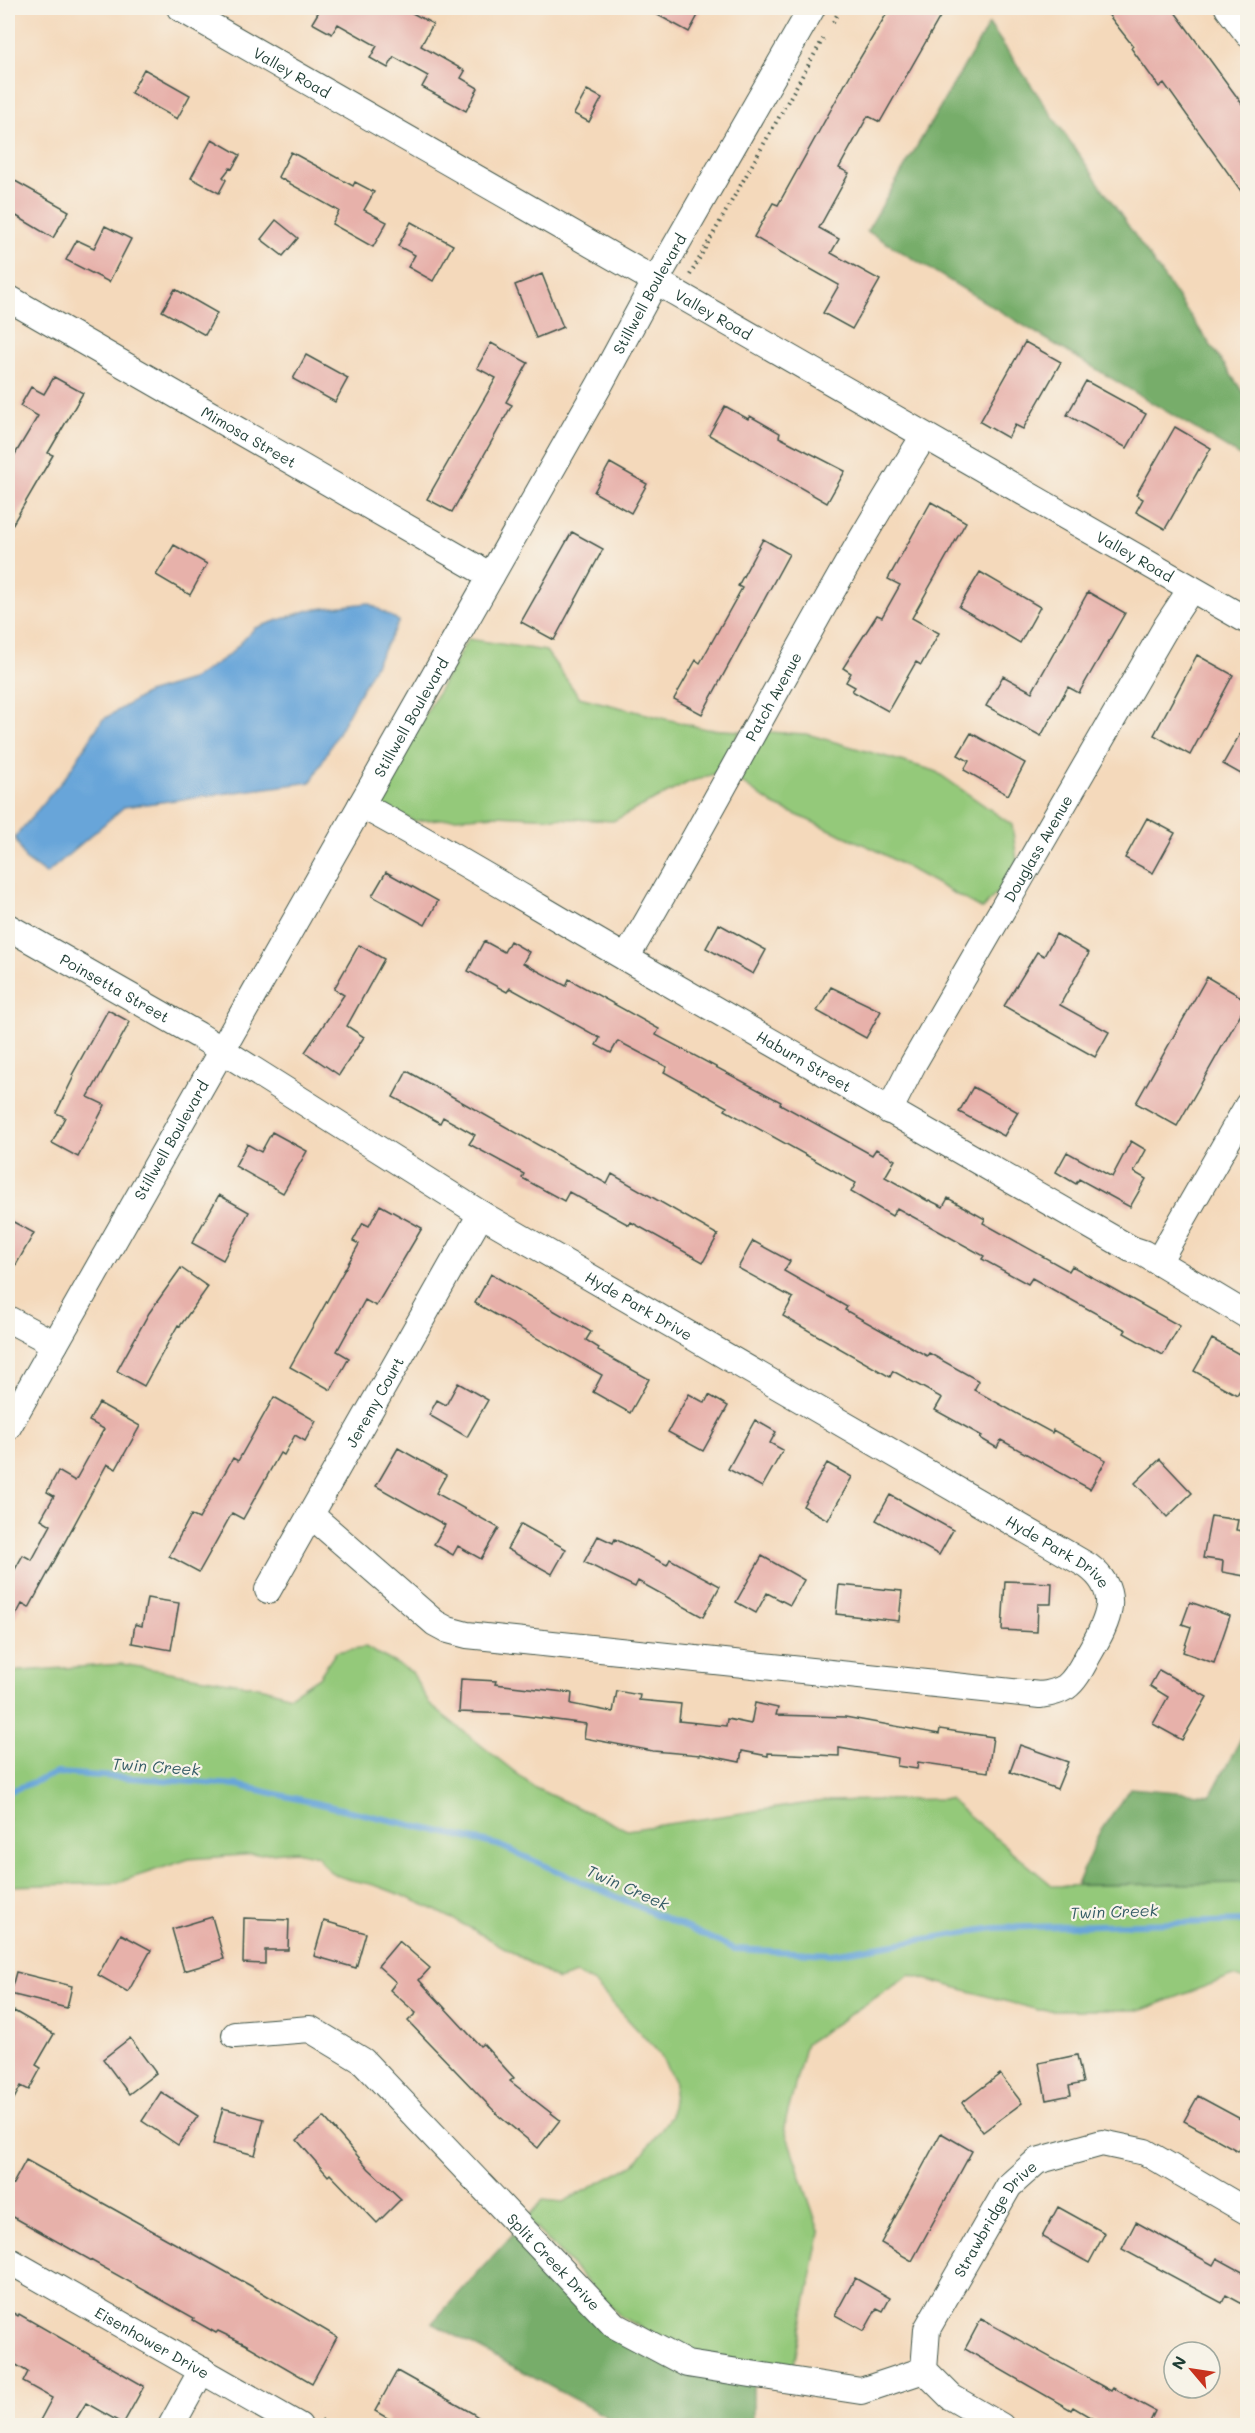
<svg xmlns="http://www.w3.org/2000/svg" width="1255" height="2433" font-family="Mali,sans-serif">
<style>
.green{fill:#94c97a;stroke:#5a8357;stroke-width:1.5}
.forest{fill:#77ad6a;stroke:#4b754f;stroke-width:1.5}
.water{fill:#67a5d9;stroke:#437186;stroke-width:1.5}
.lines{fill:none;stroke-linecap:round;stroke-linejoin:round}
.stream{stroke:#67a5d9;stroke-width:6}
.building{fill:#e7b1aa}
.minor-casing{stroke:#3f5448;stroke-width:28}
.path{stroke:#3f5448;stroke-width:4;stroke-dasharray:1.5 4.5;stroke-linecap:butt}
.minor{stroke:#fff;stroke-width:26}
.labels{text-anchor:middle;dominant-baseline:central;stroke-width:4.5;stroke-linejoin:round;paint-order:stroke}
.street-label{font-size:15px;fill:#1f3d34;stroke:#f7f3e8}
.water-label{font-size:16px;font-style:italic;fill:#355c66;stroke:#f7f3e8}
</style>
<rect width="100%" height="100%" fill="#f7f3e8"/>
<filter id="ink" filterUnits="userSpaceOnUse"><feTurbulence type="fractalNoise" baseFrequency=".0167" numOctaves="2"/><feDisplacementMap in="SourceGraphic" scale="12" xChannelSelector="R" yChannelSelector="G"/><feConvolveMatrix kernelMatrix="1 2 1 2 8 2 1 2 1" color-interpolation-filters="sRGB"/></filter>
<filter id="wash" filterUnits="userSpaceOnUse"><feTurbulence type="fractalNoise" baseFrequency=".008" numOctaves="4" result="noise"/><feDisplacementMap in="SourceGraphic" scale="24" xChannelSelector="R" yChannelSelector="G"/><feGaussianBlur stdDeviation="1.35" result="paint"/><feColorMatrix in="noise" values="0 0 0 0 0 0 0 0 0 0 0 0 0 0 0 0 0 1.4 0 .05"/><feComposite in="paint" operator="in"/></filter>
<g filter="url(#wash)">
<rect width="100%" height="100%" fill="#f4d9bb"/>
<!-- green -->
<path class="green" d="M468,639L546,651L579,697L706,729L740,731L717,773L689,782L613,821L496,815L413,821L376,802Z
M766,732L807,734L935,771L1012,825L1017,861L1003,886L982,909L874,849L774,805L739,781Z
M365,1647L412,1672L429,1704L535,1788L627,1830L824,1801L949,1799L1053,1886L1247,1883V1981L1233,1976L1142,2010H1038L910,1975L806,2043L784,2127L820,2233L793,2370L689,2353L621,2317L527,2219L543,2200L563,2202L635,2164L671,2116L675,2083L659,2053L594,1983L576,1974L558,1980C501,1945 443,1909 380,1887C357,1879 329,1882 318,1856L296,1851L189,1859L116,1883L8,1886V1672L122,1664L264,1688L290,1696L319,1677L336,1652Z"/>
<!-- forest -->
<path class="forest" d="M989,24L1247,398V460L867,231Z
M1247,1727V1883L1077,1885L1099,1833L1130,1788L1211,1795Z
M513,2234L609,2334L753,2384V2425H622L432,2323Z"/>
<!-- water -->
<path class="water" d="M368,603L399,621L311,782L124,807L46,874L25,859L15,837L67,775L102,720L147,693L191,680L229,655L255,628L309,610Z"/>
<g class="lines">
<!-- stream -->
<path class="stream" d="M8,1792L57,1773L237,1785L498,1845L735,1949L832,1954L994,1928L1248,1921"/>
</g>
<g id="blocks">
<!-- building -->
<path class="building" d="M308,8H403L433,24L421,46L465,71L461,78L478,88L466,111L422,87L428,76L394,57L388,68L370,58L377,46L338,24L332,34L312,23L318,13Z
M645,8H702L689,32Z
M890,8H945L880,122L868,116L839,168L849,173L819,228L839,239L831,253L880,280L852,329L823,313L839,285L754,237L773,203L778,205L854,68Z
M1103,8H1172L1248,112V201L1164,83L1159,87L1131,48L1133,46Z
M144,69L190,95L177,119L131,93Z
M587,90L602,98L589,122L574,114Z
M212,139L240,155L232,169L230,168L223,177L226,180L219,193L191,178Z
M291,152L353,186L355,182L374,192L364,210L387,222L373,247L332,224L339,211L278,177Z
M8,177L69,211L53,238L8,211Z
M276,220L298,238L283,256L261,239Z
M411,222L453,245L433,281L408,267L415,255L398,246Z
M105,226L131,239L109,282L66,260L77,240L94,248Z
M542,274L563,327L536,338L515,285Z
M175,289L217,313L205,335L162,311Z
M1025,342L1061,362L1023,429L1015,425L1008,438L980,422Z
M491,343L528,363L506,402L512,405L452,512L427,499L496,378L477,368Z
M306,355L348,378L335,402L293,379Z
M54,377L83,393L48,453L53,455L8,532V453L14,456L38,416L20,406L31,387L44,394Z
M1086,381L1146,414L1127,448L1067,415Z
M725,406L748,419L750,416L780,433L779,437L845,471L827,503L709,435Z
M1175,427L1211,448L1165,529L1136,512L1143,499L1136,495Z
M610,463L647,484L631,513L594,492Z
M931,502L966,522L912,618L939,633L921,665L916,662L888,711L852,691L855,687L846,682L851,673L843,668L877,615L882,617L900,585L888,579Z
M572,532L603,549L554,640L521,622Z
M763,539L789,554L702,714L674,699L696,660L700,663L742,588L738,586Z
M174,545L207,564L190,595L156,575Z
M980,572L1040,607L1020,643L959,607Z
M1088,592L1125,613L1079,693L1068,687L1041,736L986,706L1003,676L1032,692Z
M1197,655L1233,675L1190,755L1154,735Z
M1248,720V778L1223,764Z
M971,733L1025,763L1008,795L964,770L969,761L958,755Z
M1147,818L1175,833L1153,873L1125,858Z
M386,872L438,901L425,925L372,896Z
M719,924L766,950L753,974L706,948Z
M1056,934L1089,953L1060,1005L1109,1032L1095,1057L1004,1006L1037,952L1044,956Z
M484,941L504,952L510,941L529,952L523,963L566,986L569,979L659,1029L656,1035L781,1102L780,1104L872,1155L876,1149L895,1160L885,1177L928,1201L929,1200L943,1207L948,1198L985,1219L983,1223L1069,1271L1072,1266L1180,1326L1163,1355L1124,1333L1126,1330L1032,1278L1028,1284L982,1259L984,1256L897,1208L892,1216L851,1192L856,1183L725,1110L727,1107L664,1072L667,1067L618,1041L611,1053L596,1045L600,1038L510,988L507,992L468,971Z
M359,945L384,959L347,1026L364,1037L339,1075L305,1052L344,995L334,989Z
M1207,977L1248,1001L1177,1126L1136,1103Z
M831,987L881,1011L866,1038L817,1011Z
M108,1010L130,1022L88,1097L105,1105L78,1157L52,1143L65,1117L56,1113L74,1076L72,1075Z
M407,1071L607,1184L612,1174L718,1235L703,1262L631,1222L629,1225L569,1192L564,1201L522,1178L524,1174L469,1144L475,1135L443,1117L440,1123L393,1097Z
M973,1087L1018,1112L1004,1136L959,1112Z
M272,1132L307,1151L283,1193L235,1166L247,1144L261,1152Z
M1131,1141L1146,1150L1134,1172L1146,1179L1130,1207L1079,1179L1076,1184L1056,1172L1067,1152L1112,1177Z
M219,1195L249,1212L223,1260L192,1243Z
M380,1205L422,1228L376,1306L365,1300L337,1351L349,1358L331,1390L290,1367L359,1244L353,1241L363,1223L369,1226Z
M8,1219L34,1233L8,1279Z
M753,1241L790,1261L784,1271L847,1307L845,1310L927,1356L929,1353L979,1381L974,1390L1052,1433L1053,1430L1106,1460L1090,1489L1001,1440L997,1448L980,1438L982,1436L935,1410L942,1398L893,1371L890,1377L783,1316L793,1298L738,1268Z
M181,1268L208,1287L180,1326L178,1325L144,1386L117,1371L149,1313Z
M491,1274L591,1332L586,1340L599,1348L598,1351L649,1379L630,1413L593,1392L602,1375L475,1303Z
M1212,1339L1248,1359V1377L1237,1395L1194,1371Z
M458,1383L488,1400L467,1437L429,1415L437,1400L446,1405Z
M689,1394L705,1403L709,1395L728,1406L703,1451L668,1432Z
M274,1397L316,1421L305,1441L295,1435L284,1455L280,1453L243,1519L232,1513L199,1572L169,1556L191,1515L199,1519L233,1458L238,1461Z
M99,1403L140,1426L116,1469L107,1464L29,1608L22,1604L8,1630V1582L23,1555L32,1560L51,1525L41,1519L54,1496L47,1492L58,1471L75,1481L104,1429L89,1421Z
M755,1420L776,1432L770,1443L783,1450L762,1487L728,1469Z
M398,1448L446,1475L436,1493L499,1528L481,1559L458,1546L453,1555L434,1544L445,1525L376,1486Z
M1160,1459L1192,1493L1167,1517L1135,1483Z
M827,1463L852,1477L828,1520L803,1506Z
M890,1495L953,1530L939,1555L876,1520Z
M1211,1516L1238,1520L1236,1530L1248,1532L1245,1576L1222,1572L1223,1561L1203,1558Z
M521,1524L566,1549L552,1574L507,1549Z
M598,1536L613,1543L615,1539L667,1565L670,1559L720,1586L703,1617L638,1581L635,1587L584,1562Z
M762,1556L804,1580L790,1605L767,1593L756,1613L736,1602Z
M1005,1581L1052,1583L1051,1604H1038L1037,1632L1002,1630Z
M839,1585L902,1591L899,1621L836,1614Z
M147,1598L179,1603L171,1650L132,1643L135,1624L142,1626Z
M1190,1602L1230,1616L1214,1663L1183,1652L1191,1627L1182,1624Z
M1159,1670L1207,1697L1182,1740L1153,1724L1168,1697L1150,1686Z
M461,1679L496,1681L495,1684L572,1693L571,1704L613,1712L617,1691L640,1695L639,1700L681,1704L679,1721L726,1726L727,1719L751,1724L755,1703L778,1708L776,1715L845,1717L939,1734L940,1729L993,1737L988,1772L918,1762L917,1769L897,1766L898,1758L839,1748V1756L768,1753V1756L742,1751L740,1762L700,1754V1755L653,1751L584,1738L586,1724L510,1714L459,1712Z
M1020,1745L1068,1762L1057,1789L1010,1772Z
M212,1917L224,1959L184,1971L172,1929Z
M244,1918L289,1920L288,1950H265V1964L243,1963Z
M324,1921L366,1933L356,1968L314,1956Z
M121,1934L151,1950L128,1992L98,1975Z
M399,1941L430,1968L419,1980L480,2046L483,2044L514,2078L510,2081L560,2120L538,2148L500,2117L408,2021L416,2013L390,1990L396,1982L378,1966Z
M16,1972L72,1986L67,2008L10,1994Z
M14,2011L54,2034L36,2065L41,2068L29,2090L21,2086L8,2110V2023Z
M130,2038L156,2073L129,2094L103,2059Z
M1077,2055L1083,2083L1069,2086L1071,2095L1046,2100L1039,2063Z
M1000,2074L1022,2103L983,2132L962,2103Z
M161,2092L198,2116L178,2145L142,2121Z
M1198,2096L1248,2123V2134L1238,2151L1184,2121Z
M223,2108L264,2119L255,2155L213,2144Z
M324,2117L369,2169L401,2199L377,2223L330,2174L328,2176L297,2140Z
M941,2133L972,2151L912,2261L881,2243Z
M26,2160L251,2286L337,2337L312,2383L245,2344L218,2331L216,2333L193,2320L194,2318L8,2214V2193Z
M1058,2207L1105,2233L1089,2263L1042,2237Z
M1136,2222L1213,2265L1217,2258L1248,2275V2307L1226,2295L1222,2303L1122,2249Z
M855,2278L890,2298L883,2311L877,2308L864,2331L835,2315Z
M8,2310L18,2316L19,2314L144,2386L123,2424L86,2403L72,2426H37L52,2398L23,2382L28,2372L8,2360Z
M981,2319L1111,2391L1113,2388L1155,2411L1148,2426H1105L1073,2407L1071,2410L965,2349Z
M397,2371L472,2413L491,2426H385L389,2419L375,2411Z"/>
</g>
</g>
<g filter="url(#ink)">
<use href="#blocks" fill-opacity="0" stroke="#3f5448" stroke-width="1.5"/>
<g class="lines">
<!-- minor casing -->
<g class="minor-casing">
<g id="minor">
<path id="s1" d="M180,8L1248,621"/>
<path d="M1228,8L1248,34"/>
<path id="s2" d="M8,298L491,576"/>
<path id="s3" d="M361,805C454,855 544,911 636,964C800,1059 966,1154 1131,1249L1143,1253L1248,1316"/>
<path id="s4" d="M8,927L198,1035L481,1214L1088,1566C1123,1592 1108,1621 1090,1652C1083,1664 1077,1679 1066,1687C1058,1692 1049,1694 1040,1695L467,1635L448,1630L435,1623L311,1515"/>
<path id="s5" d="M626,958C728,786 817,606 924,436"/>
<path id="s6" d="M889,1111L913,1064L1166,627L1191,589"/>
<path d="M1158,1262L1248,1105"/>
<path d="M8,1319L55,1344"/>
<path id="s7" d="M8,1427L600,384L656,280L812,8"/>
<path id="s8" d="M268,1590L481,1214"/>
<path id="s9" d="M235,2035L310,2029L363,2061L614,2325L687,2364L861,2391L924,2370"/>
<path id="s10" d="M8,2260L299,2426"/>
<path d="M171,2426L202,2370"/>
<path id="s11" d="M1001,2426L951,2397L924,2370L927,2329L1009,2186L1037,2161L1102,2143L1145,2152L1248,2212"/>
</g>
</g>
<!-- path -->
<path class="path" d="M833,22L841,8
M690,275L823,39
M321,2420L331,2426"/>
<!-- minor -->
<use href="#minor" class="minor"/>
</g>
</g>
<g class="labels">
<!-- street labels -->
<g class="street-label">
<text stroke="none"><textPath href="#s1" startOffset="129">Valley Road</textPath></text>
<text stroke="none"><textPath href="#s7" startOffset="1302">Stillwell Boulevard</textPath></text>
<text stroke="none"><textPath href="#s1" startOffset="615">Valley Road</textPath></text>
<text stroke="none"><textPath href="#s2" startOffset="278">Mimosa Street</textPath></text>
<text stroke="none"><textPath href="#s1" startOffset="1101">Valley Road</textPath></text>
<text stroke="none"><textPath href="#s5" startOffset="300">Patch Avenue</textPath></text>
<text stroke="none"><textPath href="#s7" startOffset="816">Stillwell Boulevard</textPath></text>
<text stroke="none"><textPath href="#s6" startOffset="302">Douglass Avenue</textPath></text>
<text stroke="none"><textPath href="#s4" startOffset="123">Poinsetta Street</textPath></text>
<text stroke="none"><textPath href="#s3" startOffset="512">Haburn Street</textPath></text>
<text stroke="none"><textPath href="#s7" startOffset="330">Stillwell Boulevard</textPath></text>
<text stroke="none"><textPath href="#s4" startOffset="736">Hyde Park Drive</textPath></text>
<text stroke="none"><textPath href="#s8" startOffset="216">Jeremy Court</textPath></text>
<text stroke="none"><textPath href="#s4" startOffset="1222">Hyde Park Drive</textPath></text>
<text stroke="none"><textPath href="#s11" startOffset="267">Strawbridge Drive</textPath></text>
<text stroke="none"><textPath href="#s9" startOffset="414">Split Creek Drive</textPath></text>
<text stroke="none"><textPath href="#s10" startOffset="166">Eisenhower Drive</textPath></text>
</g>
<!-- water labels -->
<g class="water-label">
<text transform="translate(156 1766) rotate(4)">Twin Creek</text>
<text transform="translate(628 1887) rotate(24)">Twin Creek</text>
<text transform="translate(1114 1911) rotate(-2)">Twin Creek</text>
</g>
</g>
<!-- margin -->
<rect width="1255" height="2433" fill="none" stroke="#f7f3e8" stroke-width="30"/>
<!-- north arrow -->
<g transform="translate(1192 2370) rotate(299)"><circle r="28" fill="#f7f3e8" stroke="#a1aaa0" stroke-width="1.5"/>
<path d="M0-4.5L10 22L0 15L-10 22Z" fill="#c8321e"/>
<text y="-9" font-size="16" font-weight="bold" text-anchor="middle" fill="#1f3d34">N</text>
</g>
</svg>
